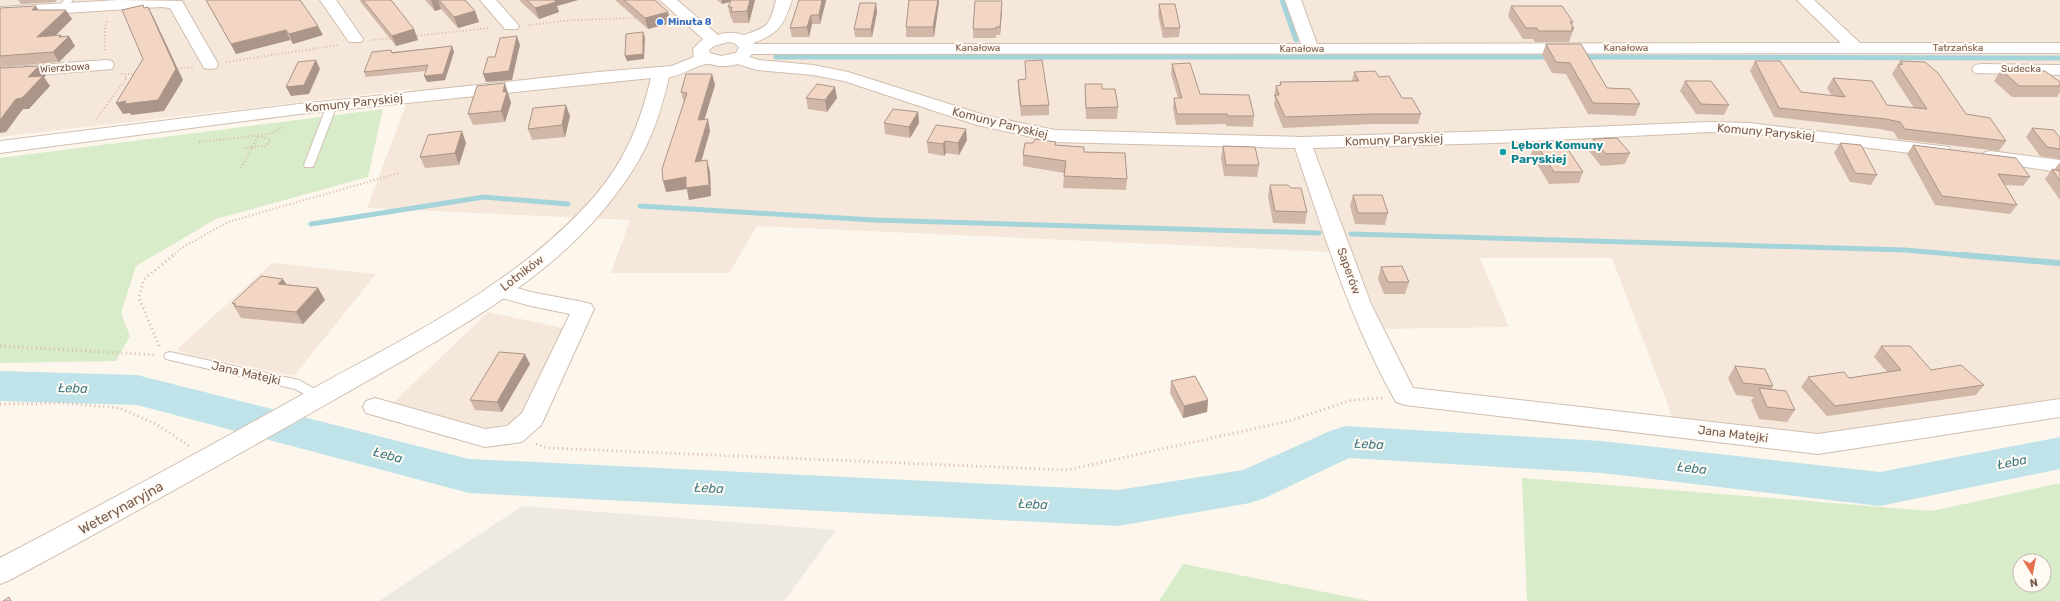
<svg xmlns="http://www.w3.org/2000/svg" width="2060" height="601" font-family="Rubik,sans-serif">
<style>
.residential{fill:#f5e8da}
.industrial{fill:#efe9e4}
.green{fill:#d8ecc9;fill-rule:evenodd}
.lines{fill:none;stroke-linecap:round;stroke-linejoin:round}
.stream-far1{stroke:#a5d3da;stroke-width:5}
.stream{stroke:#a5d3da;stroke-width:6}
.river{fill:#bfe3e8;fill-rule:evenodd}
.service-casing{stroke:#d1beb0;stroke-width:2}
.minor-casing{stroke:#d1beb0;stroke-width:2}
.tertiary-casing{stroke:#d1beb0;stroke-width:2}
.path-far1{stroke:#d9b8a5;stroke-width:2;stroke-dasharray:1 2.5;stroke-linecap:butt}
.path{stroke:#d9b8a5;stroke-width:3;stroke-dasharray:1 3.5;stroke-linecap:butt}
.service{fill:#fff;fill-rule:evenodd}
.minor{fill:#fff;fill-rule:evenodd}
.tertiary{fill:#fff;fill-rule:evenodd}
.wall{fill:#d1b7a8}
.shaded-wall{fill:#aa9588}
.building{fill:#f3d5c3;stroke:#aa9588}
.shop-dot{fill:#3f7fe0;stroke:#fffaf3;stroke-width:1.5}
.culture-dot{fill:#0f9aa8;stroke:#fffaf3;stroke-width:1.5}
.labels{text-anchor:middle;dominant-baseline:central;stroke-width:4;stroke-linejoin:round;paint-order:stroke}
.far-shop-label{font-size:10px;font-weight:bold;fill:#366cbe;stroke:#fffaf3;text-anchor:start}
.far-street-label{font-size:10px;fill:#7a5c4d;stroke:#fffaf3}
.street-label{font-size:12px;fill:#7a5c4d;stroke:#fffaf3}
.culture-label{font-size:12px;font-weight:bold;fill:#0d838f;stroke:#fffaf3;text-anchor:start}
.water-label{font-size:13px;font-style:italic;fill:#437c86;stroke:#fffaf3}
.near-street-label{font-size:14px;fill:#7a5c4d;stroke:#fffaf3}
</style>
<rect width="100%" height="100%" fill="#fdf6ec"/>
<!-- residential -->
<path class="residential" d="M0,0H2060V399L1812,435L1673,419L1612,258H1480L1509,327L1383,329L1352,253L757,226L729,273H611L630,220L367,208L412,89L0,137Z
M272,263L376,274L294,376L191,355L176,350Z
M488,312L568,329L529,409L510,429L484,428L393,403Z"/>
<!-- industrial -->
<path class="industrial" d="M522,506L836,530L784,601H379Z"/>
<!-- green -->
<path class="green" d="M383,109L368,177L216,219L136,266L121,313L130,336L116,361L0,363V158Z
M1522,478L1932,511L2060,483V601H1527ZM2020,561H2044V585H2020Z
M1183,564L1370,601H1159Z"/>
<g class="lines">
<!-- stream-far1 -->
<path class="stream-far1" d="M1282,0L1296,40
M776,57H1550
M1582,57L2060,58
M640,206L874,220L1319,233
M311,224L484,197L568,204
M1351,234L1905,250L1974,256"/>
<!-- stream -->
<path class="stream" d="M1962,255L2060,263"/>
<!-- river -->
<path class="river" d="M0,371L137,375L469,459L1118,490L1243,470L1330,431L1345,426L1602,441L1880,472L2060,437V469L1880,506L1602,473L1349,458L1265,498L1250,503L1118,526L469,493L137,405L0,401Z"/>
<!-- service casing -->
<g class="service-casing">
<path id="service" d="M64,0H73L65,10H59L58,8Z
M332,102L337,105L314,165L313,167H305L304,165L327,105Z
M170,352L299,380L324,394L326,397L324,400L319,402L295,389L166,359L164,356L166,353Z"/>
</g>
<!-- minor casing -->
<g class="minor-casing">
<path id="minor" d="M118,0L182,1L218,64L216,68L210,69L204,68L170,8L161,7L0,17V7Z
M320,0H336L363,39L361,42H349Z
M480,0H496L519,26L517,29H505Z
M776,0H792C783,27 778,34 751,44H1301L1285,0H1301L1317,44L1841,43L1797,0H1814L1860,43H2060V53L748,54L742,53L740,49L742,45L738,44L736,41C742,32 759,33 767,24C772,18 774,8 776,0Z
M737,53L759,60L813,65L848,72L987,116L1055,130L1302,137L1496,131L1709,122L1749,123L1949,147L1951,151L1949,155L1942,157L1749,133L1709,132L1496,143L1313,148L1371,304L1413,388L1818,434L2060,399V417L1818,454L1405,405L1396,402C1351,322 1324,235 1295,148L1055,142L977,125L844,81L813,75L757,70L731,62L729,58L731,54Z
M106,60L112,61L114,65L112,69L0,78V68Z
M1981,64L2060,65V75L1975,73L1972,69L1975,65Z
M1990,151L2060,160V172L1983,161L1981,157L1983,153Z
M499,283L531,292L583,302L591,304L594,309L544,419L541,425L522,442L485,447L366,413L363,407L366,401L375,398L485,429L507,426L522,413L570,314L531,306L491,295L488,290L491,285Z"/>
</g>
<!-- tertiary casing -->
<g class="tertiary-casing">
<path id="tertiary" d="M660,0H677L718,35C732,30 748,33 756,46C751,62 735,67 719,66C715,66 710,63 707,64C693,66 682,76 669,77C657,129 643,161 609,203C542,289 425,347 332,401C225,462 118,522 10,580L0,584V558C105,503 209,447 312,389C411,335 518,283 594,197C625,161 640,124 651,78L299,114L0,153V141L299,104L598,72L672,66L694,57L693,49L703,39ZM728,42L734,43L739,47L736,53L721,56L710,53L709,50L714,46Z"/>
</g>
<!-- path-far1 -->
<path class="path-far1" d="M529,25L572,20L638,18
M414,36L490,28
M372,40L393,38
M105,50V28L107,21
M226,62L339,45
M174,69L193,67
M121,74H135
M96,119L127,78L124,76
M258,136L270,139L267,146L252,147Z
M199,142L269,134L282,128
M244,148L252,147
M241,168L252,147
M172,256L183,247L228,222L399,173"/>
<!-- path -->
<path class="path" d="M0,346L157,355
M159,346L139,298L144,279L174,255
M0,404L64,403L119,408L158,425L189,446
M536,444L548,448L1067,470L1289,421L1352,400L1383,398"/>
<!-- service -->
<use href="#service" class="service"/>
<!-- minor -->
<use href="#minor" class="minor"/>
<!-- tertiary -->
<use href="#tertiary" class="tertiary"/>
</g>
<!-- wall -->
<path class="wall" d="M18,0H57L55,2L21,4Z
M206,0L323,35L293,44L290,40L236,54Z
M359,0H391L414,29L418,40L396,46Z
M425,0H465L475,11L479,22L458,28L441,9L435,11Z
M519,0H578L557,6L559,12L539,19Z
M615,0H655L671,23L648,29Z
M717,0H755L749,23H733L732,18L731,19L728,7L730,2L722,4Z
M799,0H826L820,24H812L809,37H792L790,28Z
M939,2L934,37H906V27Z
M876,3L877,12L872,37H855L854,29Z
M1159,4L1180,28L1179,37L1163,38L1158,14Z
M1511,6L1573,22L1572,25L1574,28L1569,42H1535L1533,39H1523L1508,16Z
M0,8L38,10L72,19L55,36L61,35V37L75,46L59,62L0,67Z
M1002,10L1000,35H996V38H973V29Z
M1546,44L1607,88L1640,104L1635,116L1588,114L1566,74L1552,73L1542,55Z
M452,46L454,52L445,80L427,82L426,71L366,77L364,72L391,50L392,52Z
M1025,61L1049,105V115L1021,116L1018,89V80L1026,79Z
M1755,61L1801,92L1832,96L1827,88L1833,78L1887,105L1914,108L1892,74L1900,61L1966,114L2006,141L1999,151L1898,139L1894,132L1880,129L1774,117L1750,71Z
M1172,64L1200,94L1254,116L1253,127L1226,126V124L1176,125L1173,108L1174,98H1178L1171,74Z
M2001,70L2060,82V92L2057,97H2012L1994,81Z
M1354,72L1379,77L1402,98L1421,114L1418,124H1371L1283,128L1274,105L1275,98L1274,96L1276,86L1280,85V82L1352,81Z
M712,74L715,85L704,120L710,131L701,161L707,160L710,172L711,196L689,200L687,189L666,192L684,103L681,92Z
M1685,81L1729,105L1724,115L1696,114L1680,91Z
M1085,84L1102,89L1118,107L1117,119H1086L1085,95Z
M509,94L508,96L511,103L505,122L473,125L468,114Z
M806,98H837L827,112L808,109Z
M918,112L919,123L910,138L885,134L884,123Z
M570,116L565,137L532,140L528,129Z
M2032,128L2060,138V159L2040,156L2026,137Z
M1593,139L1630,153L1625,164L1601,166L1589,151Z
M967,140L959,155L946,153L944,156L928,153L927,142Z
M1056,142V145L1084,152L1127,179L1126,190L1063,188L1064,173L1023,166V155L1033,143Z
M1535,142L1583,172L1579,183L1549,184L1531,154Z
M466,143L459,165L425,168L420,157Z
M1840,143L1877,175L1871,185L1850,182L1834,153Z
M1913,145L2030,177L2023,186L2005,185L2017,205L2010,214L1935,205L1907,154Z
M1223,146L1259,165L1257,177L1224,176L1221,158Z
M2059,163H2060V200L2045,179L2052,169L2054,170Z
M1270,185L1307,212L1305,224L1273,223L1268,196Z
M1353,195L1388,213L1385,225L1355,224L1350,206Z
M1381,267L1409,282L1405,294H1384L1378,279Z
M286,284L318,288L325,300L303,324L241,318L232,303Z
M1881,346L1931,370L1984,385L1976,395L1827,416L1801,387L1808,377L1849,378L1887,372L1874,357Z
M530,364L502,412L475,410L470,400Z
M1735,366L1773,386L1771,390L1795,410L1787,422L1759,419L1751,400L1754,397L1736,395L1728,378Z
M1171,381L1208,400L1207,412L1183,418L1170,393Z"/>
<!-- shaded-wall -->
<path class="shaded-wall" d="M431,0H438L441,9L435,11Z
M551,0H578L557,6L559,12L539,19L535,8Z
M722,0H736L722,4Z
M750,0H755L749,23L747,11Z
M822,0H826V1L820,24L819,15Z
M938,0H939V2L934,37L933,27Z
M1002,1V10L1000,35V27Z
M876,3L877,12L872,37L871,29Z
M36,6L42,16L32,10Z
M148,7L154,18L183,80L164,111L131,115L130,113L123,114L116,103L126,101L158,100Z
M66,10L72,19L44,47L37,37Z
M475,11L479,22L458,28L454,17Z
M668,12L671,23L648,29L645,18Z
M811,15L812,24L809,37L807,27Z
M318,26L323,35L293,44L289,34Z
M414,29L418,40L396,46L392,36Z
M286,30L290,40L236,54L231,44Z
M643,32L645,38L644,59L627,61L625,56Z
M61,35L64,41L69,36L75,46L59,62L53,52L59,37Z
M517,36L520,45L512,80L486,82L483,74Z
M452,46L454,52L445,80L427,82L424,76Z
M316,60L320,69L309,94L291,96L286,87Z
M39,66L46,76L44,77L50,86L29,109H23L6,132L0,133V120L28,77Z
M712,74L715,85L701,131L698,120Z
M505,83L511,103L505,122L501,111L503,92Z
M835,87L837,98L827,112L825,100Z
M566,105L570,116L565,137L562,125Z
M918,112L919,123L910,138L909,127Z
M708,119L710,131L698,173L695,162Z
M966,129L967,140L959,155L958,143Z
M462,131L466,143L459,165L455,153Z
M945,141L946,153L944,156L943,144Z
M707,160L710,172L711,196L689,200L687,189L666,192L663,181Z
M283,279L290,290L278,284Z
M318,288L325,300L303,324L296,312Z
M525,354L530,364L502,412L497,402Z
M1208,400L1207,412L1183,418L1184,406Z"/>
<!-- building -->
<path class="building" d="M206,0H300L318,26L289,34L286,30L231,44Z
M363,0H391L414,29L392,36Z
M439,0H465L475,11L454,17Z
M527,0H555L556,2L535,8Z
M624,0H655L668,12L645,18Z
M731,0H750L747,11L731,12L732,7H728Z
M799,0H822L819,15H811L807,27L790,28Z
M909,0H938L933,27H906Z
M975,1H1002L1000,27H996L995,29H973Z
M860,3H876L871,29H854Z
M1159,4H1175L1180,28H1164Z
M143,5L144,8L148,7L176,69L158,100L124,104L126,101L116,103L143,59L122,10Z
M36,6L32,10H66L37,37L61,35L59,37L69,36L53,52L0,56V8Z
M1511,6H1562L1573,22H1570L1574,28H1571L1573,31H1539L1537,28H1526Z
M643,32V54L625,56L626,34Z
M517,36L509,71L483,74L488,57H495L500,38Z
M1546,44H1581L1607,88L1630,89L1640,104L1593,103L1570,63L1556,62Z
M452,46L443,74L424,76L428,65L364,72L372,52L391,50L392,53Z
M316,60L304,85L286,87L298,62Z
M1042,60L1049,105L1021,106L1018,80L1026,79L1025,61Z
M1755,61H1780L1801,92L1845,97L1833,78L1872,81L1887,105L1927,109L1898,65L1903,64L1900,61L1925,62L1938,73L1966,114L1990,118L2006,141L1905,129L1900,122L1886,119L1779,108Z
M1190,63L1200,94L1249,95L1254,116H1228L1227,114H1177L1174,98H1182L1172,64Z
M39,66L28,77L43,76L22,98L16,99L0,120V68Z
M2001,70L2045,71L2060,82V86H2019Z
M1375,71L1379,77L1389,76L1402,98H1412L1421,114H1373L1285,117L1275,95H1279L1276,86L1281,85L1280,82L1359,81L1354,72Z
M686,74H712L698,120L708,119L695,162L707,160L709,185L686,188V177L663,181L662,169L687,93L681,92Z
M1685,81H1711L1729,105L1701,104Z
M505,83L503,92H507L501,111L468,114L477,86Z
M817,84L835,87L825,100L806,98Z
M1085,84H1102V89H1115L1118,107L1086,108Z
M566,105L562,125L528,129L533,108Z
M893,109L918,112L909,127L884,123Z
M936,125L966,129L958,143L945,141L943,144L927,142Z
M2032,128L2054,130L2060,138V149L2047,147Z
M462,131L455,153L420,157L428,135Z
M1617,138L1630,153L1606,154L1593,139Z
M1035,139L1056,142L1055,145L1084,147V152L1125,153L1127,179L1064,176L1066,161L1023,155L1025,143H1033Z
M1535,142H1563L1583,172H1554Z
M1840,143L1861,145L1877,175L1855,173Z
M1913,145L2016,158L2030,177L1998,174L2017,205L1942,196Z
M1223,146L1255,147L1259,165H1226Z
M2052,169L2060,171V181Z
M1270,185H1288L1291,188H1301L1307,212L1275,211Z
M1353,195H1382L1388,213H1358Z
M1402,266L1409,282H1388L1381,267Z
M261,276L283,279L278,284L318,288L296,312L234,306L236,304L232,303Z
M1881,346H1910L1931,370L1961,365L1984,385L1835,406L1808,377L1844,372L1849,378L1901,370Z
M499,352L525,354L497,402L470,400Z
M1735,366L1765,369L1773,386L1743,383Z
M1195,376L1208,400L1184,406L1171,381Z
M1759,388L1786,391L1795,410L1767,407Z
M9,597L11,601H3Z"/>
<!-- markers -->
<circle class="shop-dot" cx="660" cy="22" r="4"/>
<circle class="culture-dot" cx="1503" cy="152" r="4"/>
<g class="labels">
<!-- far-shop labels -->
<g class="far-shop-label">
<text x="668" y="22">Minuta 8</text>
</g>
<!-- far-street labels -->
<g class="far-street-label">
<text x="978" y="48">Kanałowa</text>
<text x="1626" y="48">Kanałowa</text>
<text x="1958" y="48">Tatrzańska</text>
<text x="1302" y="49">Kanałowa</text>
<text transform="translate(65 68) rotate(-4)">Wierzbowa</text>
<text x="2021" y="69">Sudecka</text>
</g>
<!-- street labels -->
<g class="street-label">
<text transform="translate(354 103) rotate(-6)">Komuny Paryskiej</text>
<text transform="translate(1000 123) rotate(14)">Komuny Paryskiej</text>
<text transform="translate(1766 132) rotate(5)">Komuny Paryskiej</text>
<text transform="translate(1394 140) rotate(-2)">Komuny Paryskiej</text>
<text transform="translate(1349 271) rotate(70)">Saperów</text>
<text transform="translate(522 273) rotate(-37)">Lotników</text>
<text transform="translate(246 373) rotate(13)">Jana Matejki</text>
<text transform="translate(1733 434) rotate(7)">Jana Matejki</text>
</g>
<!-- culture labels -->
<g class="culture-label">
<text x="1511" y="145">Lębork Komuny<tspan x="1511" dy="14">Paryskiej</tspan></text>
</g>
<!-- water labels -->
<g class="water-label">
<text transform="translate(73 388) rotate(2)">Łeba</text>
<text transform="translate(1369 444) rotate(3)">Łeba</text>
<text transform="translate(388 455) rotate(15)">Łeba</text>
<text transform="translate(2012 462) rotate(-11)">Łeba</text>
<text transform="translate(1692 468) rotate(7)">Łeba</text>
<text transform="translate(709 488) rotate(3)">Łeba</text>
<text transform="translate(1033 504) rotate(3)">Łeba</text>
</g>
<!-- near-street labels -->
<g class="near-street-label">
<text transform="translate(121 508) rotate(-29)">Weterynaryjna</text>
</g>
</g>
<!-- north arrow -->
<g transform="translate(2032 573) rotate(170)"><circle r="19" fill="#fffaf3" stroke="#cabbb1"/>
<path d="M0-3L7 15L0 10L-7 15Z" fill="#e76f51"/>
<text y="-6" font-size="11" font-weight="bold" text-anchor="middle" fill="#7a5c4d">N</text>
</g>
</svg>
